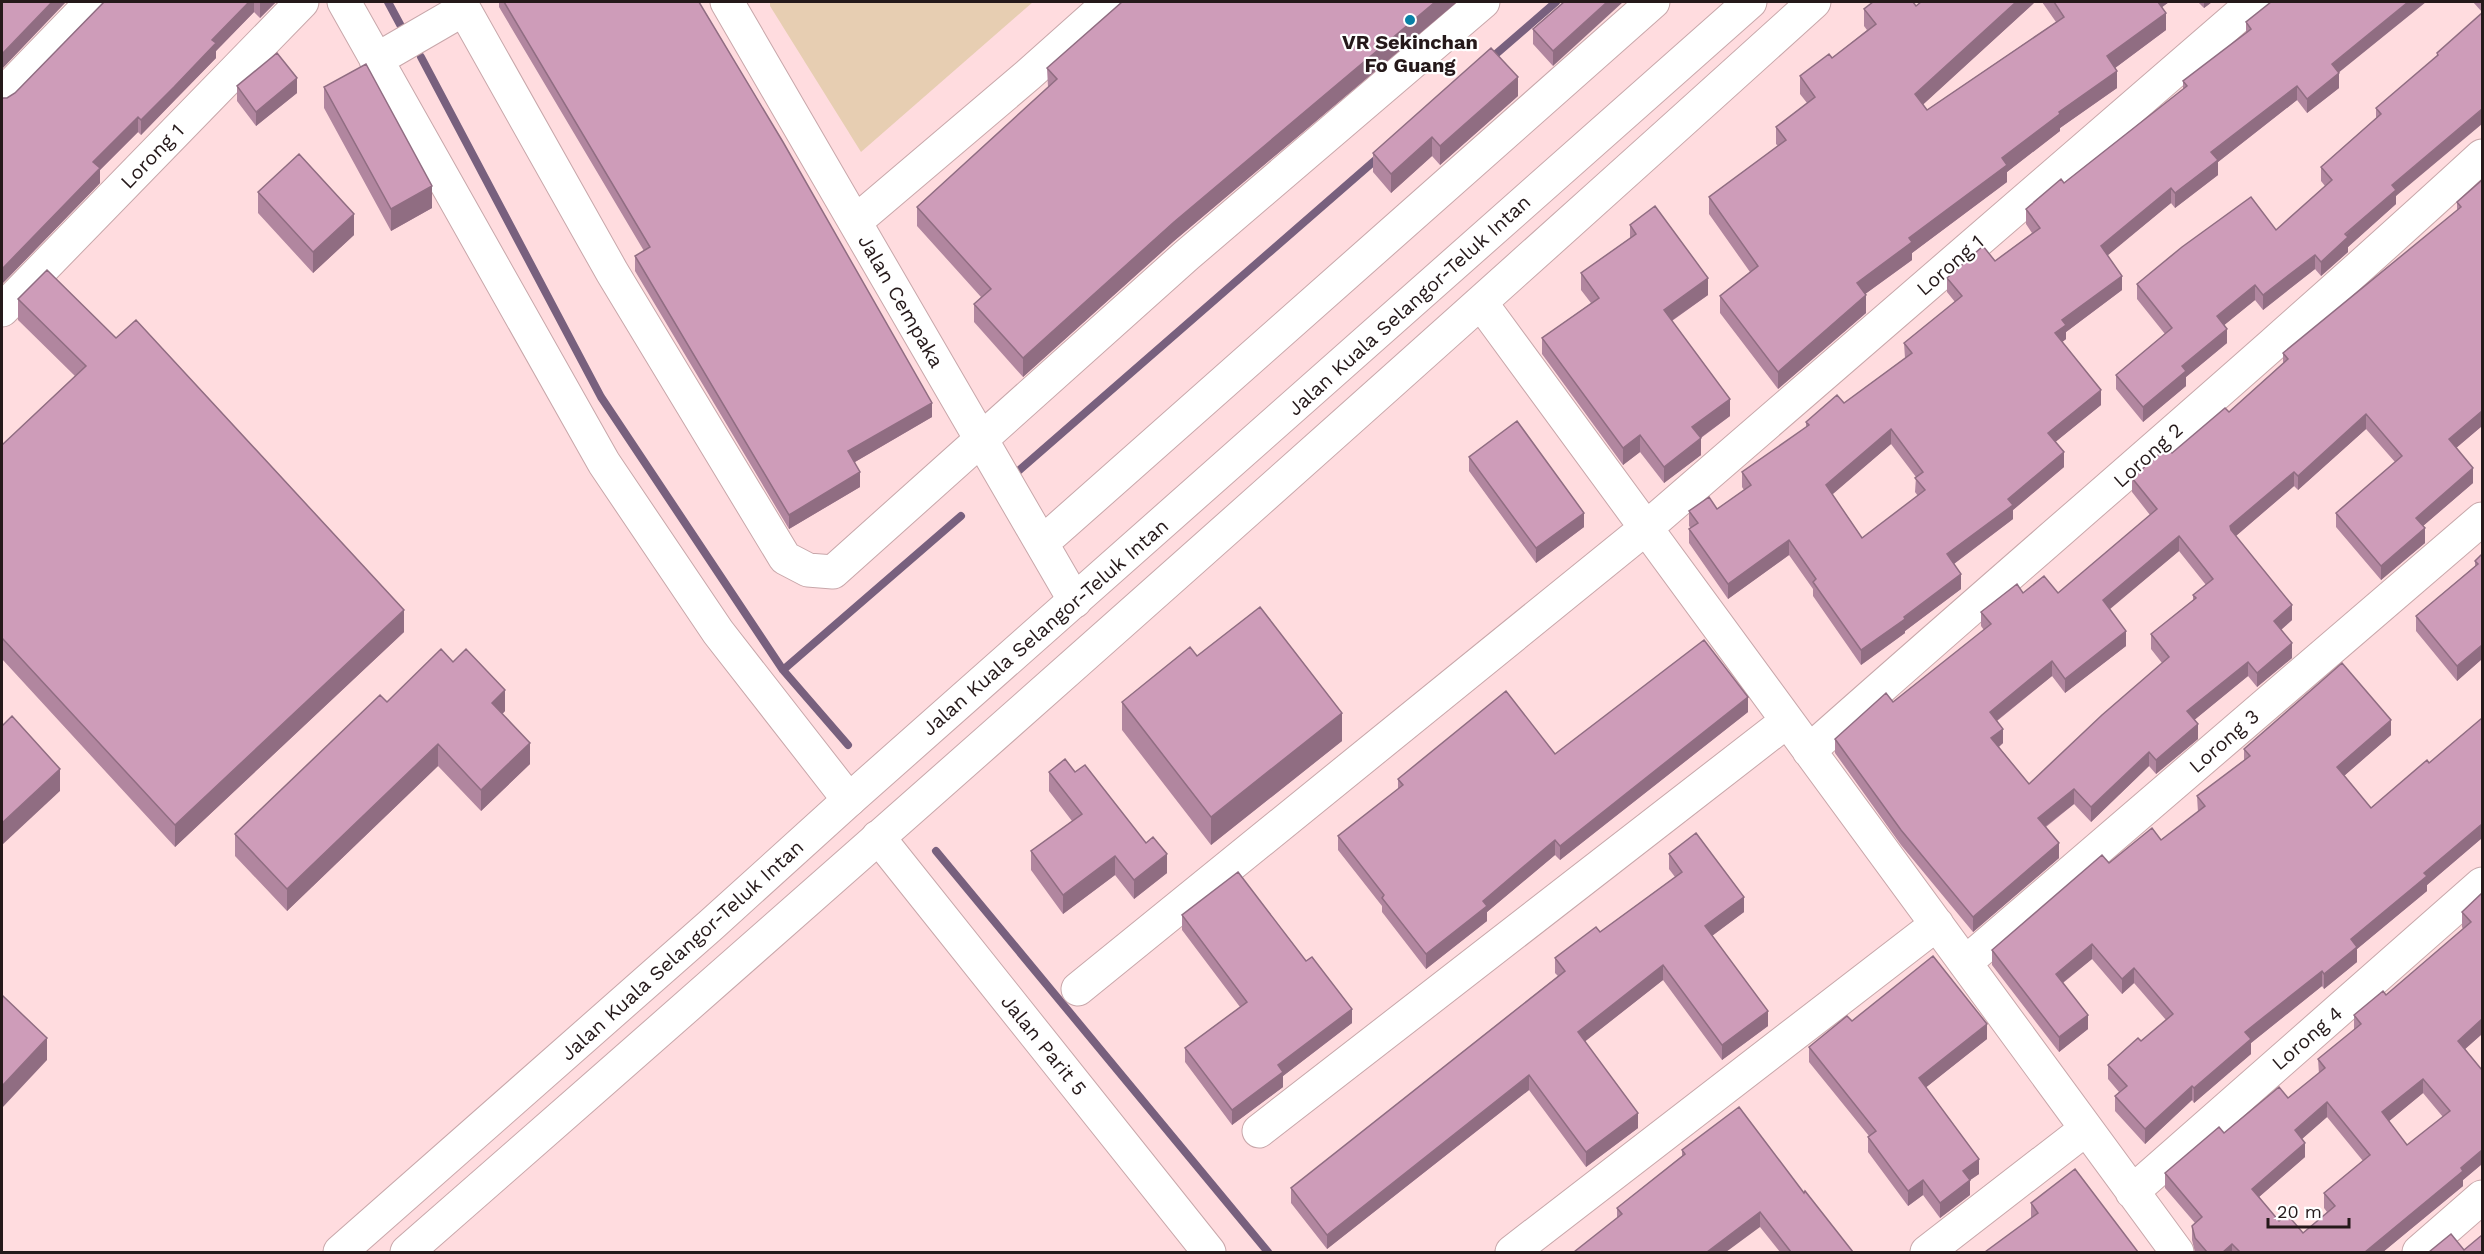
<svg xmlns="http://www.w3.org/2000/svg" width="2484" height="1254" font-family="'Work Sans',sans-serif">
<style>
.green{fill:#e7ceb2}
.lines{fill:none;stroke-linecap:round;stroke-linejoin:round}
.stream{stroke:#78607e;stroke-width:8}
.minor-casing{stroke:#c8a7aa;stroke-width:35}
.highway-casing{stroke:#c8a7aa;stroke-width:35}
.minor{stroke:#fff;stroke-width:33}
.highway{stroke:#fff;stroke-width:33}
.wall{fill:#b1869f;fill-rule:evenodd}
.shaded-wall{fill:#906d82}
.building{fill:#ce9cb9;stroke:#906d82;stroke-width:1.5;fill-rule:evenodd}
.poi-dot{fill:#0880a6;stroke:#fff;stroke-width:2}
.labels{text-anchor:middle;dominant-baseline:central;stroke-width:4.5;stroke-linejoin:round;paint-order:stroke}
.poi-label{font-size:20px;font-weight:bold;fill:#25191a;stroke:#fff}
.street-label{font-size:20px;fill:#25191a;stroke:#fff}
</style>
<rect width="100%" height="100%" fill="#ffdcdf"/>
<!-- green -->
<path class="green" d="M770,2H1033L861,152L770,6Z"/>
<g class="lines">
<!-- stream -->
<path class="stream" d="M388,2L402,28
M421,57L601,397L783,670L848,745
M1489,60L1556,2
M1016,473L1380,156
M783,670L961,516
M936,851L1268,1252"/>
<!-- minor casing -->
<g class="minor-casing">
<path id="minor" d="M344,2L604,463L718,632L849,800
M460,2L612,272L785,558L808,570L833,572L1187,255L1483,2
M727,2L1075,601
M376,60L464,9
M2,95L92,2
M855,222L1028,75L1110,2
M1481,303L2177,1252
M2,310L302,2
M1042,543L1653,2
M1809,751C2033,552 2262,358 2482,156
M878,837L1209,1252
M1965,963L2482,519
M1078,989L1646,528L2254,2
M1259,1131L1787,721
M2132,1192L2482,884
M1512,1252L1937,924
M1927,1252L2086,1129
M2419,1252L2482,1197"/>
</g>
<!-- highway casing -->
<g class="highway-casing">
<path id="highway" d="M340,1252L711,925L849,800L1750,2
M407,1252C879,839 1349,423 1814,2"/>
</g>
<!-- minor -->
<use href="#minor" class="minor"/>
<!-- highway -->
<use href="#highway" class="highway"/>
</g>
<!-- wall -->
<path class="wall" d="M104,2H276L260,18L254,12L216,51V58L174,101L141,135L138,132L100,170V183L2,284V98H7L15,93Z
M499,2H699L932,417L855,462L860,487L789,529L635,271V256L644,251L499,7Z
M1122,2H1457L1174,241L1023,377L974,322V304L981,297L917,226V207L1048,87L1047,68Z
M1564,2L1553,66L1533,44V29Z
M1921,2H2035L1923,104L1927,110L2056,22L2042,2H2169L2162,7L2166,30L2115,68L2117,88L2060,128V131L2007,172V182L1912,253V260L1865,294L1866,313L1778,389L1720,313V296L1750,272L1709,214V197L1778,146L1776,144V127L1807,103L1800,94V76L1832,58L1867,30L1864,26V9L1916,6Z
M2198,2H2212L2204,8Z
M2473,2H2482V12Z
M2482,13L2396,196V204L2348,247V252L2321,276L2315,269L2263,310L2255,300L2224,325L2227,343L2186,377V386L2143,422L2116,389V375L2165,334L2137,299V284L2276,230L2325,186L2321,181V167L2376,118V108L2437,57V53Z
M2246,22L2338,73L2339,88L2307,113L2297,100L2218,162V175L2175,208L2171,203L2107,255L2122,290L2066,332V339L2062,342L2101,405L2055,442L2064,467L2013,510V519L1954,564L1961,589L1905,631V633L1861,665L1813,596V589L1789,555L1728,599L1689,543V529L1691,528L1689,526V511L1717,509L1744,490L1742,487V472L1806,428V422L1844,403L1905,358L1904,343L1955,302L1947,292V278L1995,261L2032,233L2026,224V209L2064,183L2183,89V81L2246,33ZM1891,444L1916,477L1915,492L1918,496L1862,538L1832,494Z
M237,86L297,93L256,126L237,101Z
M324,87L432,208L391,231L324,108Z
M1518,96L1440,165L1432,156L1391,193L1373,172V153Z
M2482,180V426L2456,448L2473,483L2423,526L2425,543L2381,580L2336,527V513L2395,462L2366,429L2298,490L2294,486L2236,536L2292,620L2281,630L2292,658L2257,687L2248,676L2194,720L2198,739L2156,774L2149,766L2091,822L2074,804L2046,827L2059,858L1973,932L1901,845L1835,753V739L1893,702L1984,630L1981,626V612L2023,593H2058L2150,515L2132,492V478L2172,453L2229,412L2283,363V353L2457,211V202ZM2179,551L2206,585L2193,595V600L2151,634V649L2162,663L2029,784L1999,747L2003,743L1997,721L2052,676L2065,693L2126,646L2109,609Z
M258,192L354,235L313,273L258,213Z
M1630,225L1708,295L1672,321L1730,416L1701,438V455L1664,483L1640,452L1623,465L1542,354V338L1591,303L1581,290V273L1630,238Z
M18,299L116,338L404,632L175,847L2,659V445L75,376L18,320Z
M1469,457L1584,527L1536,563L1469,471Z
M2482,554V659L2457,681L2416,631V616L2475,566V561Z
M1197,656L1342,741L1211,845L1122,730V702Z
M453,662L505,711L502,714L530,764L481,811L438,766L287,911L235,856V834L387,702Z
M1748,712L1560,860L1555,855L1487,912V921L1426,969L1382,912V906L1338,850V836L1398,789V779L1555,754Z
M2482,718V838L2427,885V891L2357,949V962L2324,989L2322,986L2251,1043V1054L2194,1103L2192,1100L2145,1144L2115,1111V1096L2119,1092L2108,1079V1065L2141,1041L2166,1020L2134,983L2122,994L2092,959L2063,983L2088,1029L2059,1052L1992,965V950L2109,863L2161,840L2198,812L2197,796L2244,760V749L2391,735L2344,776L2371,808L2429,763Z
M1049,772H1075L1167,873L1134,899L1115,875L1063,914L1031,870V851L1072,821L1049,791Z
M1669,854L1744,912L1712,936L1768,1026L1722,1060L1663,980L1585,1041L1638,1128L1586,1167L1529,1090L1327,1249L1291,1203V1188L1558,976L1555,973V958L1600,932L1675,877L1669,869Z
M2482,893V1034L2465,1049L2482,1070V1164L2463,1180V1186L2383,1252H2195L2192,1240V1226L2195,1223L2165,1188V1173L2224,1133L2288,1098L2319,1074L2318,1059L2354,1030V1015L2386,995L2463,929L2462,927V912ZM2423,1093L2443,1117L2407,1145L2389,1121ZM2327,1117L2363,1161L2324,1193V1208L2327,1212L2303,1233L2279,1221L2259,1197L2305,1157L2302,1139Z
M1182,915L1352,1023L1283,1076V1087L1232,1125L1185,1062V1048L1240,1007L1182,930Z
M1852,1021L1987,1039L1926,1087L1979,1174L1970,1180V1195L1940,1218L1923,1195L1908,1206L1868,1152V1137L1869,1136L1809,1062V1047Z
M1682,1150L1804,1193L1853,1252H1780L1760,1227L1617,1218V1208L1682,1156Z
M2031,1203L2138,1252L2031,1219Z"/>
<!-- shaded-wall -->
<path class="shaded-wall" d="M52,2H66L2,69V54Z
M249,2H254V12L216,51V58L174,101L141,135V120L212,40Z
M262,2H276L260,18V3Z
M1435,2H1457L1174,241L1023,377V358L1174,222Z
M1607,2H1623L1553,66V51Z
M2016,2H2035L1915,112V94Z
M2154,2H2169L2154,13Z
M2204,2H2212L2204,8Z
M2408,2H2426L2332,78V64Z
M2166,13V30L2107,74V56Z
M2117,71V88L2060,128V131L2007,172V182L1912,253V260L1857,300V283L2002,158L2059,112Z
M2339,73V88L2307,113V99Z
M1518,77V96L1440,165V146Z
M297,78V93L256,126V112Z
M2297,86V100L2218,162V175L2175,208V193L2211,152Z
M2482,109V124L2396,196V204L2348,247V252L2321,276V262L2392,185Z
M138,117V132L100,170V183L2,284V269L93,162Z
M1432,137V156L1391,193V174Z
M432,186V208L391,231V209Z
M2171,188V203L2101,261V246Z
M354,214V235L313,273V252Z
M2315,255V269L2263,310V295Z
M2122,276V290L2066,332V339L2055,348V333L2062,320Z
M1708,278V295L1664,326V310Z
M2255,285V300L2217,331V316Z
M1866,295V313L1778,389V372Z
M2227,329V343L2186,377V386L2143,422V407L2182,366Z
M2101,390V405L2048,448V433Z
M1730,399V416L1692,444V427Z
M932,403V417L848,466V451Z
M2482,411V426L2449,454V439Z
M2366,414V429L2298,490V476Z
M1891,429V444L1826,500V485Z
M1640,435V452L1623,465V448Z
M1701,438V455L1664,483V467Z
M2064,452V467L2013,510V519L1947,569V554L2008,499Z
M2473,468V483L2416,532V518Z
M860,472V487L789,529V515Z
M2294,472V486L2230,541V526Z
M1584,513V527L1536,563V548Z
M2425,528V543L2381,580V566Z
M2179,536V551L2103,615V600Z
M1789,540V555L1728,599V584Z
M1961,574V589L1905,631V633L1861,665V650Z
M2292,605V620L2274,636V621Z
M404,610V632L175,847V825Z
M2126,631V646L2065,693V679Z
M2292,643V658L2257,687V673Z
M2482,645V659L2457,681V666Z
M2052,661V676L1990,726V712Z
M2248,662V676L2187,726V711Z
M505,690V711L492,724V703Z
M1748,697V712L1560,860V846Z
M1342,713V741L1211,845V817Z
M2391,720V735L2337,782V767Z
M2198,724V739L2156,774V760Z
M2003,729V743L1991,753V738Z
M530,743V764L481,811V790Z
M438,744V766L287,911V889Z
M2149,752V766L2091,822V807Z
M60,769V791L2,845V823Z
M2074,789V804L2038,832V818Z
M2482,824V838L2427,885V891L2357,949V962L2324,989V974L2351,939L2424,873Z
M1555,840V855L1487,912V921L1426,969V954L1483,901Z
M2059,843V858L1973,932V917Z
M1167,854V873L1134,899V880Z
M1115,856V875L1063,914V895Z
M1744,897V912L1705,941V926Z
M2092,944V959L2056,988V974Z
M1663,965V980L1578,1047V1032Z
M2134,968V983L2122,994V979Z
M2322,971V986L2251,1043V1054L2194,1103V1088L2245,1032Z
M1352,1009V1023L1283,1076V1087L1232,1125V1110L1278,1065Z
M1768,1011V1026L1722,1060V1045Z
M2088,1015V1029L2059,1052V1037Z
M2482,1019V1034L2464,1050L2458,1041Z
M1987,1024V1039L1919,1093V1078Z
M47,1038V1060L2,1108V1086Z
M1529,1075V1090L1327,1249V1235Z
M2423,1079V1093L2382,1127V1112Z
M2192,1086V1100L2145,1144V1129Z
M2327,1102V1117L2295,1145V1130Z
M1638,1113V1128L1586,1167V1152Z
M2305,1143V1157L2252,1203V1189Z
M2482,1150V1164L2463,1180V1186L2383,1252H2365Z
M1979,1159V1174L1963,1185V1171Z
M1923,1180V1195L1908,1206V1191Z
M1970,1180V1195L1940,1218V1203Z
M1760,1212V1227L1726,1252H1707Z
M2232,1244V1252H2223Z"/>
<!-- building -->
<path class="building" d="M2,2H52L2,54Z
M104,2H249L212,40L216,43L174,87L141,120L138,117L93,162L100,168L2,269V98H7L15,93Z
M504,2H699L783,142L932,403L848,451L860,472L789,515L635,256L650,247Z
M1122,2H1435L1174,222L1023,358L974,304L991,289L917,207L1057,79L1047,68Z
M1564,2H1607L1553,51L1533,29Z
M1873,2H1913L1916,6L1921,2H2016L1915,94L1927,110L2064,17L2054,2H2158L2166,13L2107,56L2117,71L2059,112L2060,114L2002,158L2007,165L1909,238L1912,242L1857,283L1866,295L1778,372L1720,296L1758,266L1709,197L1786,140L1776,127L1815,97L1800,76L1829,54L1832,58L1876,24L1864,9Z
M2271,2H2408L2332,64L2339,73L2307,99L2297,86L2211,152L2218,160L2175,193L2171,188L2101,246L2122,276L2062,320L2066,325L2055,333L2101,390L2048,433L2064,452L2008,499L2013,505L1947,554L1961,574L1904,617L1905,619L1861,650L1813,582L1816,579L1789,540L1728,584L1689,529L1698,523L1689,511L1709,497L1717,509L1751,485L1742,472L1809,425L1806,422L1837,395L1844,403L1912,353L1904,343L1962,296L1947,278L1983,246L1995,261L2040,228L2026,209L2061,179L2064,183L2187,86L2183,81L2251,29L2246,22ZM1891,429L1923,472L1915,478L1925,490L1862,538L1826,485Z
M2482,13V109L2392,185L2396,190L2345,234L2348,237L2321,262L2315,255L2263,295L2255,285L2217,316L2227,329L2182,366L2186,371L2143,407L2116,375L2172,328L2137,284L2182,247L2251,197L2276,230L2332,180L2321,167L2381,114L2376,108L2438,55L2437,53Z
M1491,48L1518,77L1440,146L1432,137L1391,174L1373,153Z
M277,53L297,78L256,112L237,86Z
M366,64L432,186L391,209L324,87Z
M299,154L354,214L313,252L258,192Z
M2482,180V411L2449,439L2473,468L2416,518L2425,528L2381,566L2336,513L2402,456L2366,414L2298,476L2294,472L2230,526L2231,530L2292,605L2274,621L2292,643L2257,673L2248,662L2187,711L2198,724L2156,760L2149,752L2091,807L2074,789L2038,818L2059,843L1973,917L1901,830L1835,739L1886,693L1893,702L1991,624L1981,612L2017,584L2023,593L2044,576L2058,593L2157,509L2132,478L2167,447L2172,453L2225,408L2229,412L2288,359L2283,353L2461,207L2457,202ZM2179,536L2213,579L2193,595L2196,598L2151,634L2169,657L2102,715L2029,784L1991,738L2003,729L1990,712L2052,661L2065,679L2126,631L2103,600Z
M1655,206L1708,278L1664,310L1730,399L1692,427L1701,438L1664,467L1640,435L1623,448L1542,338L1599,298L1581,273L1636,234L1630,225Z
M47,270L116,338L136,320L404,610L175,825L2,638V445L86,366L18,299Z
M1517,421L1584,513L1536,548L1469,457Z
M2482,554V645L2457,666L2416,616L2478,564L2475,561Z
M1260,607L1342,713L1211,817L1122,702L1190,647L1197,656Z
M1704,640L1748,697L1560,846L1555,840L1483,901L1487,906L1426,954L1382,898L1384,895L1338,836L1403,785L1398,779L1506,691L1555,754Z
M441,649L453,662L466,649L505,690L492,703L530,743L481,790L438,744L287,889L235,834L380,695L387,702Z
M2342,663L2391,720L2337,767L2371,808L2427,760L2429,763L2482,718V824L2424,873L2427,876L2351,939L2357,947L2324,974L2322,971L2245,1032L2251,1039L2194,1088L2192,1086L2145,1129L2115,1096L2127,1086L2108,1065L2138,1038L2141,1041L2173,1014L2134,968L2122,979L2092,944L2056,974L2088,1015L2059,1037L1992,950L2102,855L2109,863L2152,828L2161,840L2205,806L2197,796L2250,756L2244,749Z
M12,716L60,769L2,823V726Z
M1065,759L1075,772L1085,765L1146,843L1153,837L1167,854L1134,880L1115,856L1063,895L1031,851L1082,814L1049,772Z
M1696,833L1744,897L1705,926L1768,1011L1722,1045L1663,965L1578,1032L1638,1113L1586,1152L1529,1075L1327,1235L1291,1188L1565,971L1555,958L1596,927L1600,932L1682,872L1669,854Z
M1238,872L1306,961L1312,957L1352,1009L1278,1065L1283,1072L1232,1110L1185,1048L1247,1002L1182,915Z
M2482,893V1019L2458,1041L2482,1070V1150L2461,1168L2463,1171L2365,1252H2240L2232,1244L2223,1252H2207L2195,1238L2192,1226L2202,1217L2165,1173L2219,1127L2224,1133L2279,1087L2288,1098L2325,1068L2318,1059L2361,1024L2354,1015L2383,991L2386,995L2471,922L2462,912ZM2423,1079L2450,1111L2407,1145L2382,1112ZM2327,1102L2370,1155L2324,1193L2335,1206L2303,1233L2287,1214L2279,1221L2252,1189L2305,1143L2295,1130Z
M1933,956L1987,1024L1919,1078L1979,1159L1963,1171L1970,1180L1940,1203L1923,1180L1908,1191L1868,1137L1876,1131L1809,1047L1847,1016L1852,1021Z
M3,996L47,1038L2,1086V998Z
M1739,1107L1804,1193L1805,1191L1853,1252H1791L1760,1212L1707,1252H1574L1622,1214L1617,1208L1685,1154L1682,1150Z
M2075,1169L2138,1252H1985L2038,1213L2031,1203Z
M2451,1234L2464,1250L2482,1235V1252H2429Z"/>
<!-- markers -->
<circle class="poi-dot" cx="1410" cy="20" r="6"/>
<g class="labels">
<!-- poi labels -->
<g class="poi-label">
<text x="1410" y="42">VR Sekinchan<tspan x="1410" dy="23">Fo Guang</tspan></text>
</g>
<!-- street labels -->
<g class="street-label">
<text transform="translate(152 156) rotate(-46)">Lorong 1</text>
<text transform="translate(1950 265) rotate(-41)">Lorong 1</text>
<text transform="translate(901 301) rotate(60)">Jalan Cempaka</text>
<text transform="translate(1409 305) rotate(-42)">Jalan Kuala Selangor-Teluk Intan</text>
<text transform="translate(2148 455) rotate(-42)">Lorong 2</text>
<text transform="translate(1045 627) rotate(-41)">Jalan Kuala Selangor-Teluk Intan</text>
<text transform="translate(2224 741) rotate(-41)">Lorong 3</text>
<text transform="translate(682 950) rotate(-42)">Jalan Kuala Selangor-Teluk Intan</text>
<text transform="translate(2307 1038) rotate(-41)">Lorong 4</text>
<text transform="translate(1044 1045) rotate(51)">Jalan Parit 5</text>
</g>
</g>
<!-- border -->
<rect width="2484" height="1254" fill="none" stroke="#25191a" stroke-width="6"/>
<!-- scale -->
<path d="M2268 1218v9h81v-9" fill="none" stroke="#25191a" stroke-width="3"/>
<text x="2277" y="1218" font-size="18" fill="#25191a" stroke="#ffffff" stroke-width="4.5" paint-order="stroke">20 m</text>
</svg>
